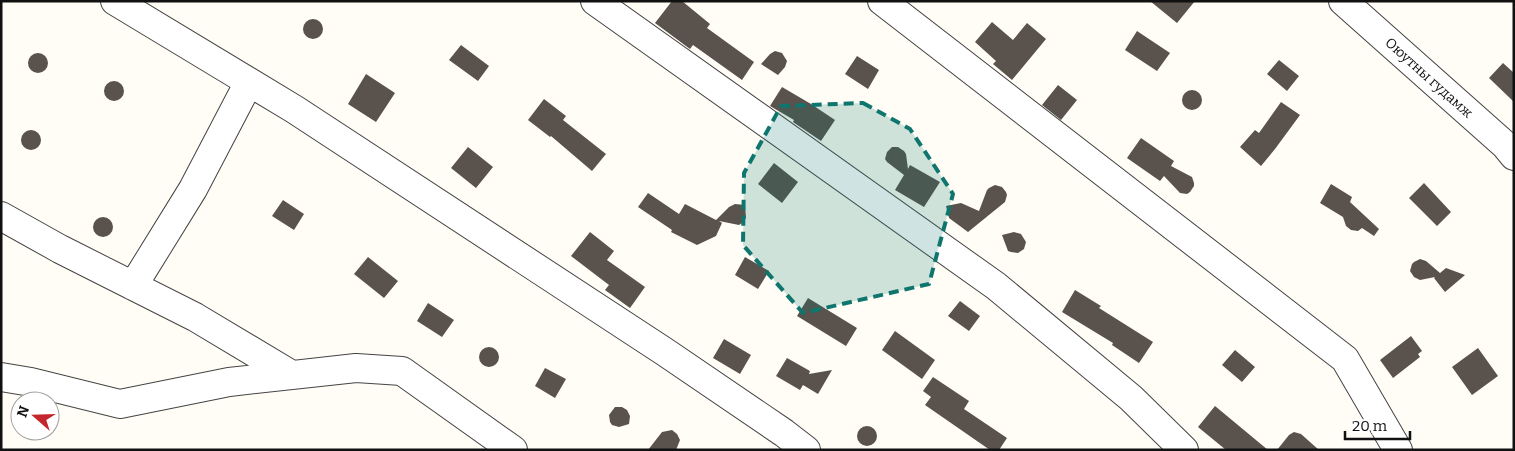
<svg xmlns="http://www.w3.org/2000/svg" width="1515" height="451" font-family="Bitter,serif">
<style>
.building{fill:#5a524d}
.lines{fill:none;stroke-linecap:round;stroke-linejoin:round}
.minor-casing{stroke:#444;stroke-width:30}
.minor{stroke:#fff;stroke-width:28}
.marked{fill:#0f766e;fill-opacity:0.2;stroke:#0f766e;stroke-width:4;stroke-dasharray:10 6;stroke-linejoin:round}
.labels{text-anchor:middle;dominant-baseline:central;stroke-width:5;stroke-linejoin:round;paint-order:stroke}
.street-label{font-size:14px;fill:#111;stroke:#fff}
</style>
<rect width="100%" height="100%" fill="#fffdf5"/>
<!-- building -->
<path class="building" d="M672,1H682L710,24L707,28L754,62L742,80L693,45L690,49L655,23Z
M1150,1H1195L1177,23Z
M303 29a10 10 0 1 1 20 0a10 10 0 1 1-20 0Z
M992,22L1013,40L1027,23L1046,39L1012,80L993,64L996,61L975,42Z
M1137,31L1170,53L1157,71L1125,50Z
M461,45L489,66L478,81L449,60Z
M775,51L782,53L787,61L785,67L778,75L761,64L770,54Z
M28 63a10 10 0 1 1 20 0a10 10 0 1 1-20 0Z
M857,56L879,70L868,89L845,74Z
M1279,60L1299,76L1287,91L1267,74Z
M1503,63L1514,73V102L1489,78Z
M366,74L395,93L376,122L348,104Z
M104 91a10 10 0 1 1 20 0a10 10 0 1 1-20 0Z
M1058,85L1077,100L1061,120L1042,105Z
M782,87L811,104L835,120L821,141L793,122L794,120L770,106Z
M1182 100a10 10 0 1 1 20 0a10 10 0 1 1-20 0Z
M544,99L566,116L563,120L606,154L592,171L551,136L550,137L528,120Z
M1281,102L1300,115L1275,149L1261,166L1240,147L1255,130L1259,133Z
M21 140a10 10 0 1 1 20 0a10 10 0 1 1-20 0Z
M1141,138L1174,161L1171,166L1192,177L1194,183V186L1190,192L1187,194L1180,193L1164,176L1160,181L1127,158Z
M468,147L493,167L476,188L451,168Z
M892,147H898L904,151L906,154L908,169L910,165L940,182L924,207L895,190L904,175L887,162L885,159L887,152Z
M774,163L798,182L782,203L758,184Z
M1424,183L1451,212L1437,226L1409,198Z
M1331,184L1352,197L1350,202L1379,229L1374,236L1362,228L1358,231L1351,230L1346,226L1343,217L1320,203Z
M995,185L1002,187L1006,192L1007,195L1005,202L968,232L949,218L946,206L961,203L979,211L987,190L989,188Z
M648,193L679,214L685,204L716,220L729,207L735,204L745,205L746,218L742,223L739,225L719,221L722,223L716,236L697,245L671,232L672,230L638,207Z
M283,200L304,214L294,230L272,216Z
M93 227a10 10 0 1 1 20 0a10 10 0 1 1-20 0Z
M590,232L614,251L607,260L645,287L630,308L605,290L609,285L571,256Z
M1014,232L1021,234L1026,242L1024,249L1018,253L1011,252L1008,251L1002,235Z
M368,257L398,281L384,298L354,274Z
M745,257L769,271L758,289L735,275Z
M1420,259L1426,261L1440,273L1446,268L1465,275L1445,292L1434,278L1435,277L1420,280L1414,277L1410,271L1412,264L1414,262Z
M1075,290L1101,306L1099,308L1153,342L1139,363L1112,345L1113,343L1062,312Z
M808,298L857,328L846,346L797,316Z
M960,301L980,316L969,331L948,316Z
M428,303L454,320L442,337L417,321Z
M895,331L935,360L922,379L882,350Z
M1411,336L1422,351L1418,354L1420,357L1393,378L1380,360Z
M724,339L751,355L740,374L713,358Z
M479 357a10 10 0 1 1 20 0a10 10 0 1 1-20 0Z
M1478,348L1498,376L1472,395L1452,367Z
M1235,350L1255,367L1242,382L1222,365Z
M787,358L810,371L809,374L832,370L818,394L803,385L800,390L776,376Z
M545,368L566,379L555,398L535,386Z
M933,377L969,401L964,409L1007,438L999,450H990L925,405L931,397L923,391Z
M1215,406L1268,450H1226L1198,427Z
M615,407H622L627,410L630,416L629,424L619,427L612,425L610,422L609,415Z
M857 436a10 10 0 1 1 20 0a10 10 0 1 1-20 0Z
M672,430L677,434L680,440L676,450H648L662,432Z
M1294,432L1301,434L1319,450H1277L1289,435Z"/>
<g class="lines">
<!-- minor casing -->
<g class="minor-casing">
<path id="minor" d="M115,1L294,109L665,352L784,433L806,450
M595,1L996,286L1131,398L1184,450
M882,1L1345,359L1398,450
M1343,1L1505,145L1514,156
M1,216L60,249L195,317L292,375
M133,286L193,189L249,82
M1,377L31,382L120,404L229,382L356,368L402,371L513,450"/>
</g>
<!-- minor -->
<use href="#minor" class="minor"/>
</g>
<!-- marked area -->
<path class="marked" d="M863,103L910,129L953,194L929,284L803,313L743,245L744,173L781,106Z"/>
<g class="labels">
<!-- street labels -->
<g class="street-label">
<text transform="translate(1429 78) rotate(42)">Оюутны гудамж</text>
</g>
</g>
<!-- border -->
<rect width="1515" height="451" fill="none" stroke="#111111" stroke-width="5"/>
<!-- north arrow -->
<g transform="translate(35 416) rotate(290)"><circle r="24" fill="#ffffff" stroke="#a0a0a0"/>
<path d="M0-4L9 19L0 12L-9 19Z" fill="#c4262e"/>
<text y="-8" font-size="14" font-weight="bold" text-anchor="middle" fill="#111111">N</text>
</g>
<!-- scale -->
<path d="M1345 431v8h65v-8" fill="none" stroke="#111111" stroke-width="2.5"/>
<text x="1352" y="431" font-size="15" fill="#111111" stroke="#ffffff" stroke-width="4" paint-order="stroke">20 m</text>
</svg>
